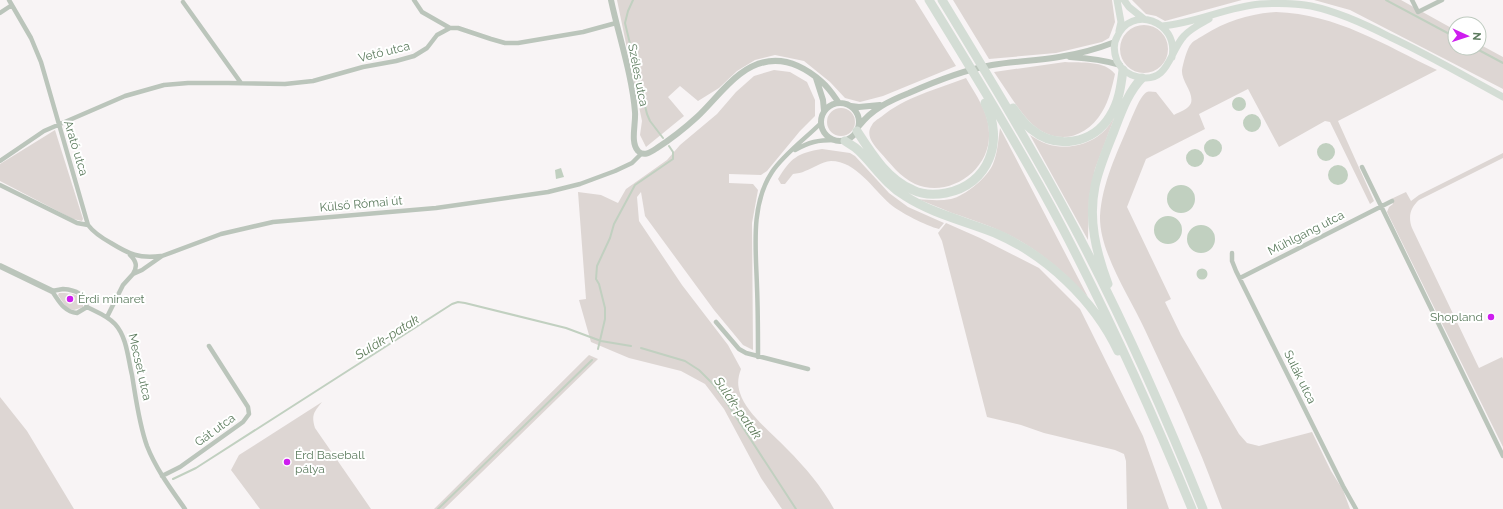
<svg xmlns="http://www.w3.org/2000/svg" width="1503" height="509" font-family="Raleway,sans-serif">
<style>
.green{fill:#ddd6d3}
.water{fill:#c1d0c0}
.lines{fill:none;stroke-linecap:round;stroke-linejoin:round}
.stream{stroke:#c1d0c0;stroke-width:2}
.minor{stroke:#bbc5bb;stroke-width:4.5}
.tertiary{stroke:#bbc5bb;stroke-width:6}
.primary{stroke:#d4ddd5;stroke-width:7}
.motorway{stroke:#d4ddd5;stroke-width:9}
.poi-dot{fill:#ce1def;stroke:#fff;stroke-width:1.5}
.labels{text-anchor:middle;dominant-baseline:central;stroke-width:4;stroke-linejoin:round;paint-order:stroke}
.street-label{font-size:12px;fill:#5c7b5e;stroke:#fff}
.poi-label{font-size:12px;fill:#5c7b5e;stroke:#fff;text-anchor:start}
.water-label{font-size:13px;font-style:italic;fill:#5f7c5b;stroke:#fff}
</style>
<rect width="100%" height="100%" fill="#f8f4f5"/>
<!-- green -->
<path class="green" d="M617,0H915L956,66L883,96L860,102L845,98L830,82L804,61L775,55L755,60L737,71L719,88L698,101L680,86L668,97L684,116L646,147L640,135L642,121Z
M953,0H1112L1115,22L1109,38L1102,42L1056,53L989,59Z
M1132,0H1242L1165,21L1156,16L1146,14Z
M1314,0H1401L1455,30V48H1479V44L1503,57V89L1350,10Z
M1276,12C1337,14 1384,45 1437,70L1338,121L1374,201L1370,204L1330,122L1325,121L1279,147L1248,89L1199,114L1205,129L1146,159L1127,207L1171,299L1165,302L1181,335L1239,434L1247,443L1259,446L1312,432L1331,471L1343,490L1350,509H1222C1213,486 1205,463 1195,441C1180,404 1162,367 1145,330C1130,297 1099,252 1100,216C1102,183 1117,153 1129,124C1133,116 1140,95 1147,92C1150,91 1153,92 1156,92L1174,115C1179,112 1189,109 1191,103C1194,92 1181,81 1182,70C1183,64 1187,48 1191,44C1194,40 1200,38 1204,35C1227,21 1249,14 1276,12Z
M1120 49a24 24 0 1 1 48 0a24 24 0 1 1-48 0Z
M1065,62C1081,63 1104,60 1115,74C1112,87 1109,101 1102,112C1086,139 1056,146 1032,124C1017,109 1006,89 994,72Z
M774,70L790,72L807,82L815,100V116L800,131L767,171L761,175L729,174V183L753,184L758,190L752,223L753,350L743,345L714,310L645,216L641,192L637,197L639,221L682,285L728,345L741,369C738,377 737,384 740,393C746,413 772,433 787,449C805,467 822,487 834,509H782L761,478L724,409L705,384L681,371L629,358L591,342L579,300L586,299L578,192L601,195L618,203L626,189L667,160L680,145L717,114L736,92L754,76Z
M966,78C976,95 989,113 989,133C991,170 949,199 915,184C900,177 890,163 879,151C873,144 865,135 872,125C873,122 878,119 881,117C905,97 937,89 966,78Z
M827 122a14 14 0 1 1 28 0a14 14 0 1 1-28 0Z
M1115,116L1095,169L1089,198L1088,240L1030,135C1035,138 1041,142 1047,144C1065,150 1087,146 1102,133C1107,129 1111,122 1115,116Z
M1000,128L1088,297C1068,276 1047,257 1022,242C1000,229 976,221 952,213C940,208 929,203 917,199C929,200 940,201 951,199C965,196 988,177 993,164C998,152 998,140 1000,128Z
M55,130L83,219L82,221L73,219L0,181V164Z
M822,149L850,153L855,156L889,193L908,207L944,223L939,229C927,226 899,212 890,204C873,189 856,161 831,161C821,162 814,168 805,171C802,173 797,173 793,174L785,184H781L778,179C791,158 797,153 822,149Z
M1503,153V158L1419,200C1410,208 1408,217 1412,228L1479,368L1502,357L1503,359V447L1387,212L1389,207L1393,204L1391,199L1406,192L1411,201L1419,195Z
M946,223L980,238L1039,268L1080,309L1143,436L1169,509H1127L1126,461L1124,454L1115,450L1044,433L1021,425L987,417L942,241L938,233Z
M59,293C69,293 84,293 83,307L74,310L67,308L58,295Z
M589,355L598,359L444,509H434Z
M0,397L27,431L74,509H0Z
M322,402C314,412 311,415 315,428L371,509H260L231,470L239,455Z"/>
<!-- water -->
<path class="water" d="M1232 104a7 7 0 1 1 14 0a7 7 0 1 1-14 0Z
M1243 123a9 9 0 1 1 18 0a9 9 0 1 1-18 0Z
M1204 148a9 9 0 1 1 18 0a9 9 0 1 1-18 0Z
M1317 152a9 9 0 1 1 18 0a9 9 0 1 1-18 0Z
M1186 158a9 9 0 1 1 18 0a9 9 0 1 1-18 0Z
M1328 175a10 10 0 1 1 20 0a10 10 0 1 1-20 0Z
M561,168L564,177L556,179L555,170Z
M1167 199a14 14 0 1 1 28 0a14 14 0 1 1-28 0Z
M1154 230a14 14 0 1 1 28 0a14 14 0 1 1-28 0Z
M1187 239a14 14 0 1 1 28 0a14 14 0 1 1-28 0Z
M1196.5 274a5.5 5.5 0 1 1 11 0a5.5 5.5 0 1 1-11 0Z"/>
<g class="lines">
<!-- stream -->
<path class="stream" d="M633,0L628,11L625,23L647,114L650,121L663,138
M1386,0L1455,37
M1475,48L1503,63
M641,348L685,361L699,370L713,384L727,403L796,509
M598,349L605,319V308L599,284L596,279L597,266L610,238L614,224L635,185L673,159V152L669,146
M173,479L196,468L452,304L458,302L465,303L566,328L601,341L631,346
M438,509L592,360"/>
<!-- minor -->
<path class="minor" d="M9,0L31,38L41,62L88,225C94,233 102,238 111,243C129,254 139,259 161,256
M414,0L422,12L450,28
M1412,0L1418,12L1442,0
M183,2L241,83
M0,13L12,5
M795,150C809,142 818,140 834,140
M0,161L44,131L125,96L164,85L188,83H228L285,84L313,81L363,67L396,61L414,56L427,48L437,35L450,28H458L491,39L505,43H518L583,32L616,23
M1362,167L1503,456
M0,185L77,223L88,225
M1232,253V261L1236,271L1343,486L1356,509
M130,255C136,261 138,266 133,274
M1240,278L1392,201
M63,289C77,290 84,294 87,307L77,313C64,312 59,301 52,291Z
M87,307C97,312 108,316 115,324C127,337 128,359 132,375C136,399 139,424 147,446C156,469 171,489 185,509
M107,317L123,285L133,274L142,270L162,256L221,234L273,222L436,208L548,192L580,184L615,171L632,163L641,154
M716,322L739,349L746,353L808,369
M758,357C758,334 758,311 757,287C756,250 750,205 772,172C783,155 806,138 821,123
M162,476L180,467L243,422L249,414L248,407L209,346"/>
<!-- tertiary -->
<path class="tertiary" d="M611,0C619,37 632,75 635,112C636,124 630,142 638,151C644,157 651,152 657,148C671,139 685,128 697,117C712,103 724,86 740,74C769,52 797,60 822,82C829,88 834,96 839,103
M1070,57C1087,58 1104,60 1120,65
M816,78L823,100L824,111
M821 122a19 19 0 1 1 38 0a19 19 0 1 1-38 0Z
M851,106L859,107L880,105
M859,126C872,109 889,101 909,93C936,81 963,70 992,65C1014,61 1037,61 1059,57C1078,54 1097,49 1115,42
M0,266L52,291"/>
<!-- primary -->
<path class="primary" d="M1117,0L1121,22L1119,31
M1124,0L1129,7L1144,19
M1162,26C1196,23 1227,7 1260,4C1277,3 1295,3 1311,6C1339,12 1365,24 1390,37C1429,55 1466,77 1503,97
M1172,57C1179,21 1131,4 1117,37C1113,44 1114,53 1117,61C1121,69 1129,75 1138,77C1169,84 1169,52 1184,36C1190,29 1200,24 1209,19"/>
<!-- motorway -->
<path class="motorway" d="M929,0C975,75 1022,151 1063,229C1111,321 1153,414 1192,509
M942,0C987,74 1032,148 1073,225C1122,317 1164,412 1203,509
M1013,108C1018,115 1024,123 1031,129C1056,150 1093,144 1110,116C1119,102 1121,86 1123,70
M857,131C872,154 887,179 913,190C923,195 935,195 946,193C989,185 1005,140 985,103
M845,141C849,144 854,146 858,150C874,165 885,184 905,196C933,214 965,221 995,233C1046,255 1094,300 1118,351
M1108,284C1096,252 1088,220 1095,186C1099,167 1107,149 1114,131C1121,113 1128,92 1142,78"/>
</g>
<!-- markers -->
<g class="poi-dot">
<circle cx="70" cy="299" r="4"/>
<circle cx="1491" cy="317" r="4"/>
<circle cx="287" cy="462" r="4"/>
</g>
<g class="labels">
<!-- street labels -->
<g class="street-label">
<text transform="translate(384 52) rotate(-14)">Vető utca</text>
<text transform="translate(638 75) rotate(79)">Széles utca</text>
<text transform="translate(76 148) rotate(73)">Arató utca</text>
<text transform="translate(361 204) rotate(-5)">Külső Római út</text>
<text transform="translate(1306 233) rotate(-27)">Mühlgang utca</text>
<text transform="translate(140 367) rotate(77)">Mecset utca</text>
<text transform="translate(1300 377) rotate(64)">Sulák utca</text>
<text transform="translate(215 430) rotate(-36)">Gát utca</text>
</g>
<!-- poi labels -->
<g class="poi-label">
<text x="78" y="299">Érdi minaret</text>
<text x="1483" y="317" text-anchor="end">Shopland</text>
<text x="295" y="455">Érd Baseball<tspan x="295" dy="14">pálya</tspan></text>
</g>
<!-- water labels -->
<g class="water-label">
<text transform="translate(387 337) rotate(-32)">Sulák-patak</text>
<text transform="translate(738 408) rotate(55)">Sulák-patak</text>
</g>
</g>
<!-- north arrow -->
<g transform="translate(1467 36) rotate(93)"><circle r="19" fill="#ffffff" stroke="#becabf"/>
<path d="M0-3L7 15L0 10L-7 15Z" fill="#ce1def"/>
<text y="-6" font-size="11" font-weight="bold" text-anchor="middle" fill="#5c7b5e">N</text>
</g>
</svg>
